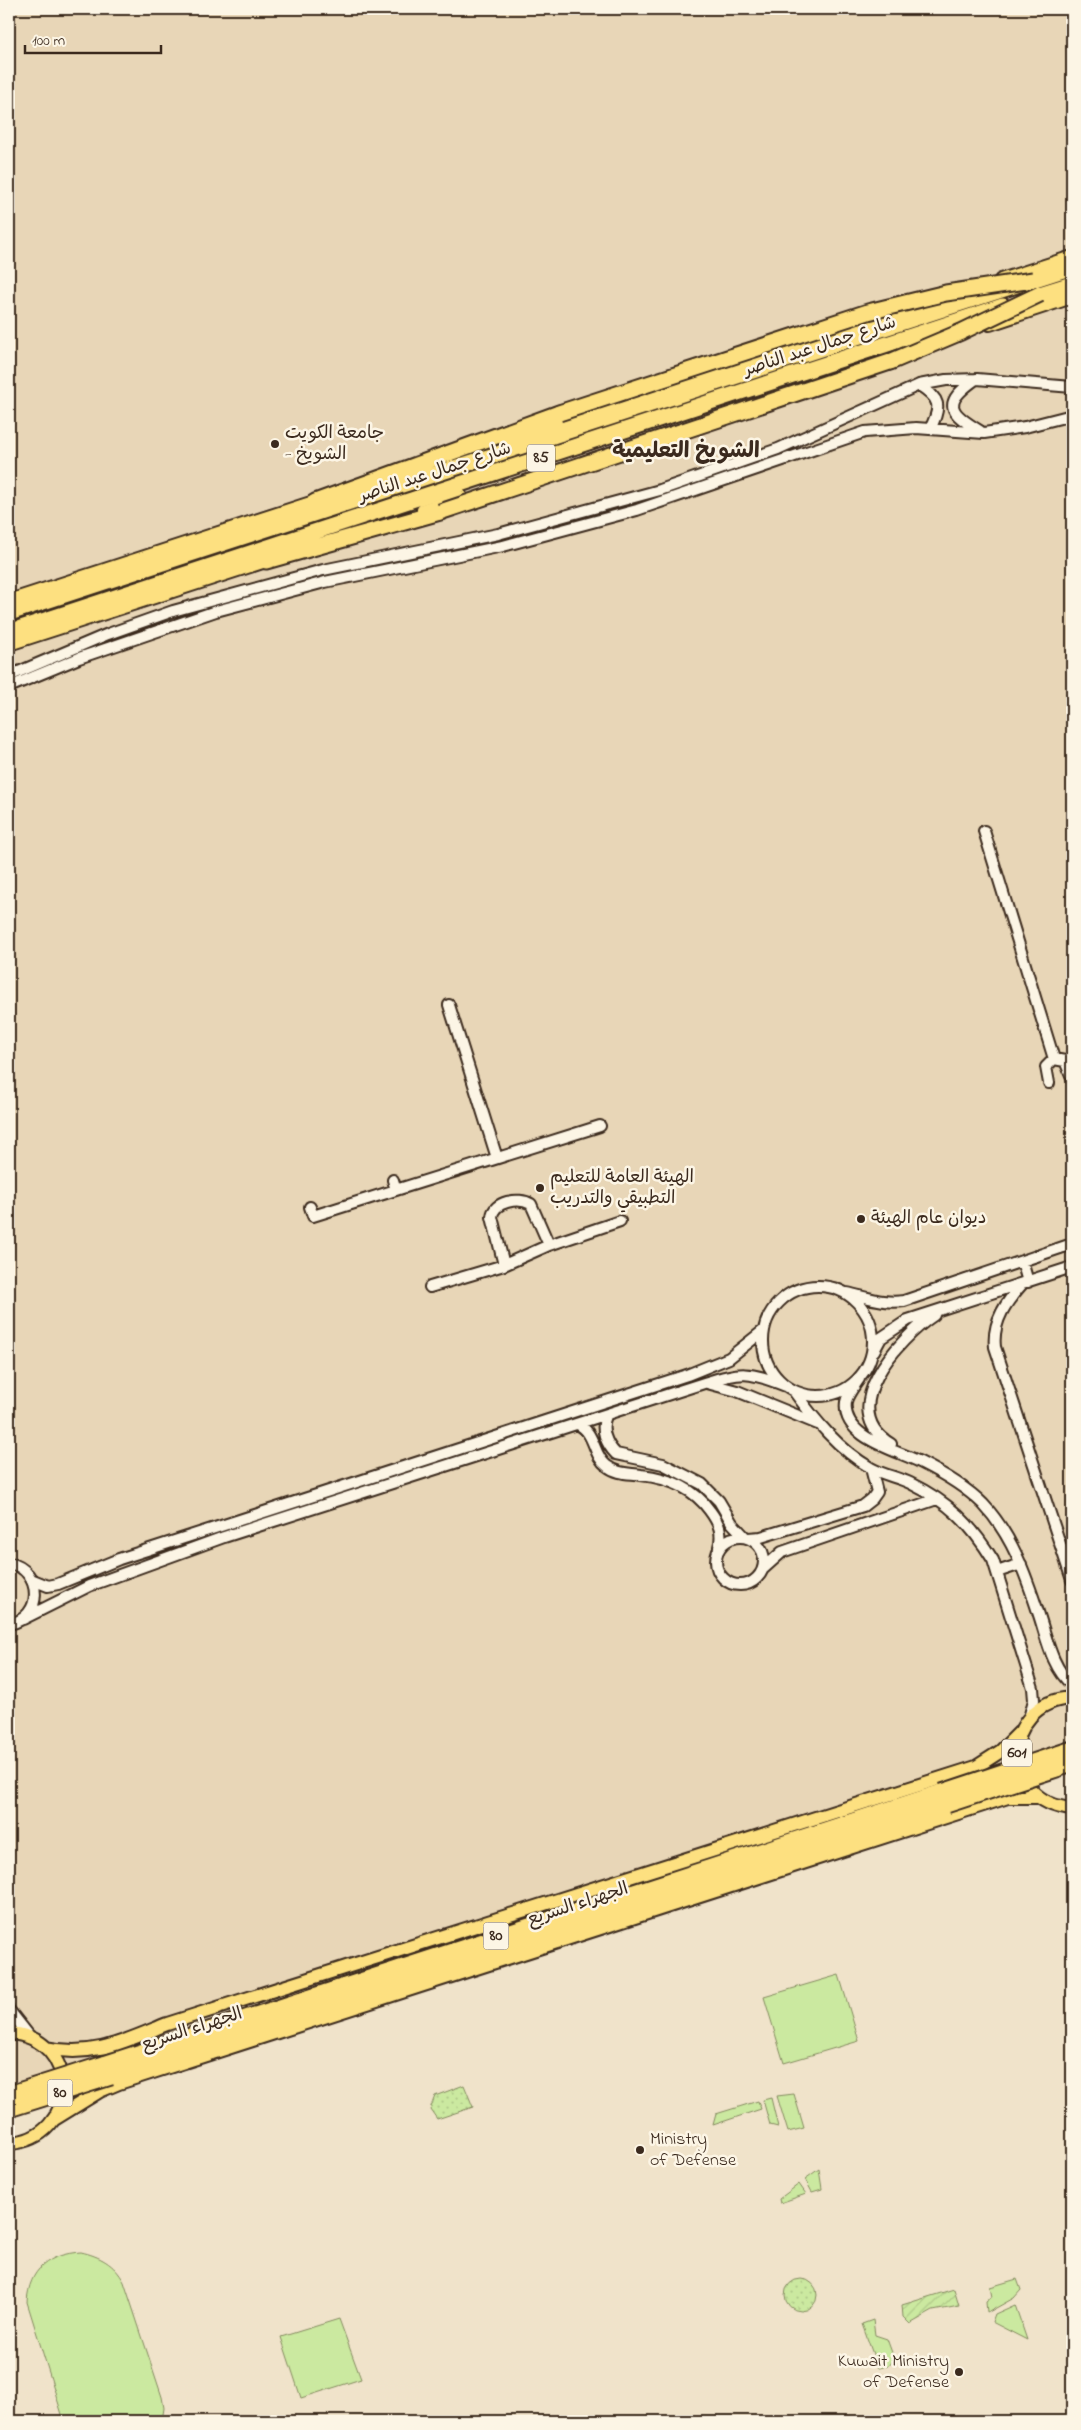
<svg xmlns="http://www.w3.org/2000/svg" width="1081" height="2430" font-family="'Indie Flower','Playpen Sans Arabic',sans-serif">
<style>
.built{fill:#e8d6b7}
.grass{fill:#cbe9a0;stroke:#838a5f}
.park{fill:url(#park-dots);stroke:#838a5f}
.garden{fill:url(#garden-furrows);stroke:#838a5f}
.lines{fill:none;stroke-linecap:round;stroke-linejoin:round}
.minor-casing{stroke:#3b2a1e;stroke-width:14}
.major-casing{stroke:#3b2a1e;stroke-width:16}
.highway-casing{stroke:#3b2a1e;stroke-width:19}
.minor{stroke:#fcf5e5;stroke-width:10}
.major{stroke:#fde080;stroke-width:12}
.highway{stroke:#fde080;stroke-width:15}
.highway-bridge-casing{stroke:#3b2a1e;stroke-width:19;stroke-linecap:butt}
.highway-bridge{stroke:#fde080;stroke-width:15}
.poi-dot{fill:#3b2a1e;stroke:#fcf5e5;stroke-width:2}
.labels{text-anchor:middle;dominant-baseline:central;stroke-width:5;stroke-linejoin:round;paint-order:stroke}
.shield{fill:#fcf5e5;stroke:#75675a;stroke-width:1}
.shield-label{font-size:16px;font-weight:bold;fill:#3b2a1e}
.street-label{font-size:18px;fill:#3b2a1e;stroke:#fcf5e5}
.poi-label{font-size:18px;fill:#3b2a1e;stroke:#fcf5e5;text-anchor:start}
.district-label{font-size:22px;font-weight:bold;fill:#3b2a1e;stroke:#fcf5e5}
</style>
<defs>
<pattern id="park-dots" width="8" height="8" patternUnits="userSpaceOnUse" patternTransform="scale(1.25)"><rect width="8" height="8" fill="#cbe9a0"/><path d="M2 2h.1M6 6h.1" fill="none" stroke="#afc889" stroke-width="1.8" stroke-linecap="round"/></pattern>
<pattern id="garden-furrows" width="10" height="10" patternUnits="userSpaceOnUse" patternTransform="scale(1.25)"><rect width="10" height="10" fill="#cbe9a0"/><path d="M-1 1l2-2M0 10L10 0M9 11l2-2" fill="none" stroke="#afc889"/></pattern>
</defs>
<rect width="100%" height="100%" fill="#f0e3ca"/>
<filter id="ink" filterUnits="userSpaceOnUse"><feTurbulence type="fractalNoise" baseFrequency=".02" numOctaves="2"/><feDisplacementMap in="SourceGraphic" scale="10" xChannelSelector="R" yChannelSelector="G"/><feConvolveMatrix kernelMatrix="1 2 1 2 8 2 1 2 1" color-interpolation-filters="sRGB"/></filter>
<g filter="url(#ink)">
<!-- built -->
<path class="built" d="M9,9H1072V1758L9,2100Z"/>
<!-- grass -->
<path class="grass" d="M839,1975L859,2041L784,2063L764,1997Z
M794,2094L804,2128L788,2132L777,2096Z
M771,2098L778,2127L770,2125L763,2100Z
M758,2101L761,2109L713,2125L716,2114Z
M819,2169L822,2189L812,2192L805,2179Z
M799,2184L806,2194L780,2203L779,2199Z
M81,2252C99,2256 115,2264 124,2282L162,2397L164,2408L162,2421H64L27,2302C29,2269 49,2254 81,2252Z
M1017,2279L1021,2290L1014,2298L987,2313L986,2302L992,2297L990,2287Z
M1015,2305L1027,2340L992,2322L995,2314Z
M339,2319L361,2379L301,2398L281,2337Z
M873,2320L875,2335L887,2339L894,2358L888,2366L878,2368L862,2324Z"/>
<!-- park -->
<path class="park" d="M464,2085L473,2107L437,2119L430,2109L435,2096Z
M785 2295a16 16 0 1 1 32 0a16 16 0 1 1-32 0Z"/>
<!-- garden -->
<path class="garden" d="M954,2289L959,2306L933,2311L910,2324L903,2317L902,2305Z"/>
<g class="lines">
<!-- minor casing -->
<g class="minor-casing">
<path id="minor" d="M976,379C942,403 948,412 980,431
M919,385C940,398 942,406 930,429
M9,676L108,634L173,611L323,570L498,534L660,490L778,449L919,385L946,380L977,379L1072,387
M9,687L79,658L216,611L325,582L503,546L637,510L865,432L916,428L984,433L1025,427L1072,415
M984,831L1054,1059
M449,1005L497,1158
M1049,1083L1046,1067L1054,1059L1065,1061L1071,1075
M393,1180L396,1190
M310,1207L313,1216L600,1126
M1022,1261L1028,1282
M504,1265L492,1217C493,1201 519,1197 531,1204L549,1245
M1023,1283C1007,1301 992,1321 995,1347L1072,1580
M763 1341a55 55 0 1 1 110 0a55 55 0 1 1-110 0Z
M430,1287L504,1265L549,1245L620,1221
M847,1293C867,1297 884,1304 904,1301L1072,1244
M874,1351L881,1338L908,1320L1072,1267
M859,1379C855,1385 847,1395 846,1402C841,1438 897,1450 920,1462C942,1473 966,1487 983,1504C1012,1535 1026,1575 1039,1615C1047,1639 1052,1668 1072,1685
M707,1383L737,1391L818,1424
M793,1390C814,1419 839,1450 871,1468C883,1475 898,1477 910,1483C949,1502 971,1524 993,1560L1033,1688L1034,1700L1029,1718
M606,1416C600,1429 606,1444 616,1454L663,1464L702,1484L719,1501L732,1523L745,1537
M577,1424C596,1432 592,1455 607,1466C617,1474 629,1473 641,1475C668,1478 694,1488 710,1511C719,1523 723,1533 719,1547
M891,1444C834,1410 898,1339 934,1315
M716 1561a24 24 0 1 1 48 0a24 24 0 1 1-48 0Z
M748,1538L761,1537L863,1506L872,1499L877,1492L871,1468
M9,1563C43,1570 44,1618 9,1624
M763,1569L782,1552L937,1499
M997,1572L1021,1564
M33,1580L48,1586L58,1584L119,1559L687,1375L729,1358L763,1331
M23,1619L89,1586L224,1537L704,1383C742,1371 748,1371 786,1386
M9,2010L31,2038"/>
</g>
<!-- major casing -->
<g class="major-casing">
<path id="major" d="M1001,280L1072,257
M990,324L1072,297
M504,440L922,305
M423,510L461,497
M9,601L323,499
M9,644L275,558
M1072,1698C999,1702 998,1802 1072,1809
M9,2033C81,2037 81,2139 9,2143
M46,2048C93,2058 125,2041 167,2024L976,1767L1001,1751L1021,1731
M53,2120L100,2091L119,2083L1008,1797H1038"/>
</g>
<!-- highway casing -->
<g class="highway-casing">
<path id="highway" d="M1027,298L1072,284
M315,502L559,413
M266,561L440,512
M9,613L1072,267
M9,632L1003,306
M104,2064L942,1792
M111,2077L946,1805"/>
</g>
<!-- minor -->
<use href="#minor" class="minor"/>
<!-- major -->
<use href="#major" class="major"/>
<!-- highway -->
<use href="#highway" class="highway"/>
<!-- highway-bridge casing -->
<g class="highway-bridge-casing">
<path id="highway-bridge" d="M559,413L868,312L946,293L1033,280
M440,512L890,362L961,332L1040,294
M942,1792L1072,1749
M946,1805L1072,1764
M9,2094L104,2064
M9,2109L111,2077"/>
</g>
<!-- highway-bridge -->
<use href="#highway-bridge" class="highway-bridge"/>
</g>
</g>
<!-- markers -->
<g class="poi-dot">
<circle cx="275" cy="444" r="5"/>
<circle cx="540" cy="1188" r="5"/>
<circle cx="861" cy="1219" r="5"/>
<circle cx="640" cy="2150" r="5"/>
<circle cx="959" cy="2372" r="5"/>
</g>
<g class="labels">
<!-- shield labels -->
<g class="shield">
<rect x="527" y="444.5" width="28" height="27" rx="4"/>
<rect x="1002" y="1739.5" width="30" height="27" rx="4"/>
<rect x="483.5" y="1922.5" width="25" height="27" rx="4"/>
<rect x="47.5" y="2079.5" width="25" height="27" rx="4"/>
</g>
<g class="shield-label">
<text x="541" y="458">85</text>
<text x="1017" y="1753">601</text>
<text x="496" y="1936">80</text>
<text x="60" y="2093">80</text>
</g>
<!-- street labels -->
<g class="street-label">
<text transform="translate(820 347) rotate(-18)">شارع جمال عبد الناصر</text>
<text transform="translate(435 473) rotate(-18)">شارع جمال عبد الناصر</text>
<text transform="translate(578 1905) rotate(-18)">الجهراء السريع</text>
<text transform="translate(192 2030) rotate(-18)">الجهراء السريع</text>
</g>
<!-- poi labels -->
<g class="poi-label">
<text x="285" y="434">جامعة الكويت<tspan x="285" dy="21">- الشويخ</tspan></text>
<text x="550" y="1178">الهيئة العامة للتعليم<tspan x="550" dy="21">التطبيقي والتدريب</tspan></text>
<text x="871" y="1219">ديوان عام الهيئة</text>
<text x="650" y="2140">Ministry<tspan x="650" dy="21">of Defense</tspan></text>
<text x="949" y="2362" text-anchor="end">Kuwait Ministry<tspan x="949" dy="21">of Defense</tspan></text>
</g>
<!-- district labels -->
<g class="district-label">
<text x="686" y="452">الشويخ التعليمية</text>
</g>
</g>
<!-- margin -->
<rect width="1081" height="2430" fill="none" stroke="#fcf5e5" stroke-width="30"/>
<rect x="15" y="15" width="1051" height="2400" fill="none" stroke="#3b2a1e" stroke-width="2" filter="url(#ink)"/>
<!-- scale -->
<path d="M25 45v8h136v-8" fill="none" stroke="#3b2a1e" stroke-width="2.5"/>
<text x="32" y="45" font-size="15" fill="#3b2a1e" stroke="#fcf5e5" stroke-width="4" paint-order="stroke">100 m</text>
</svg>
